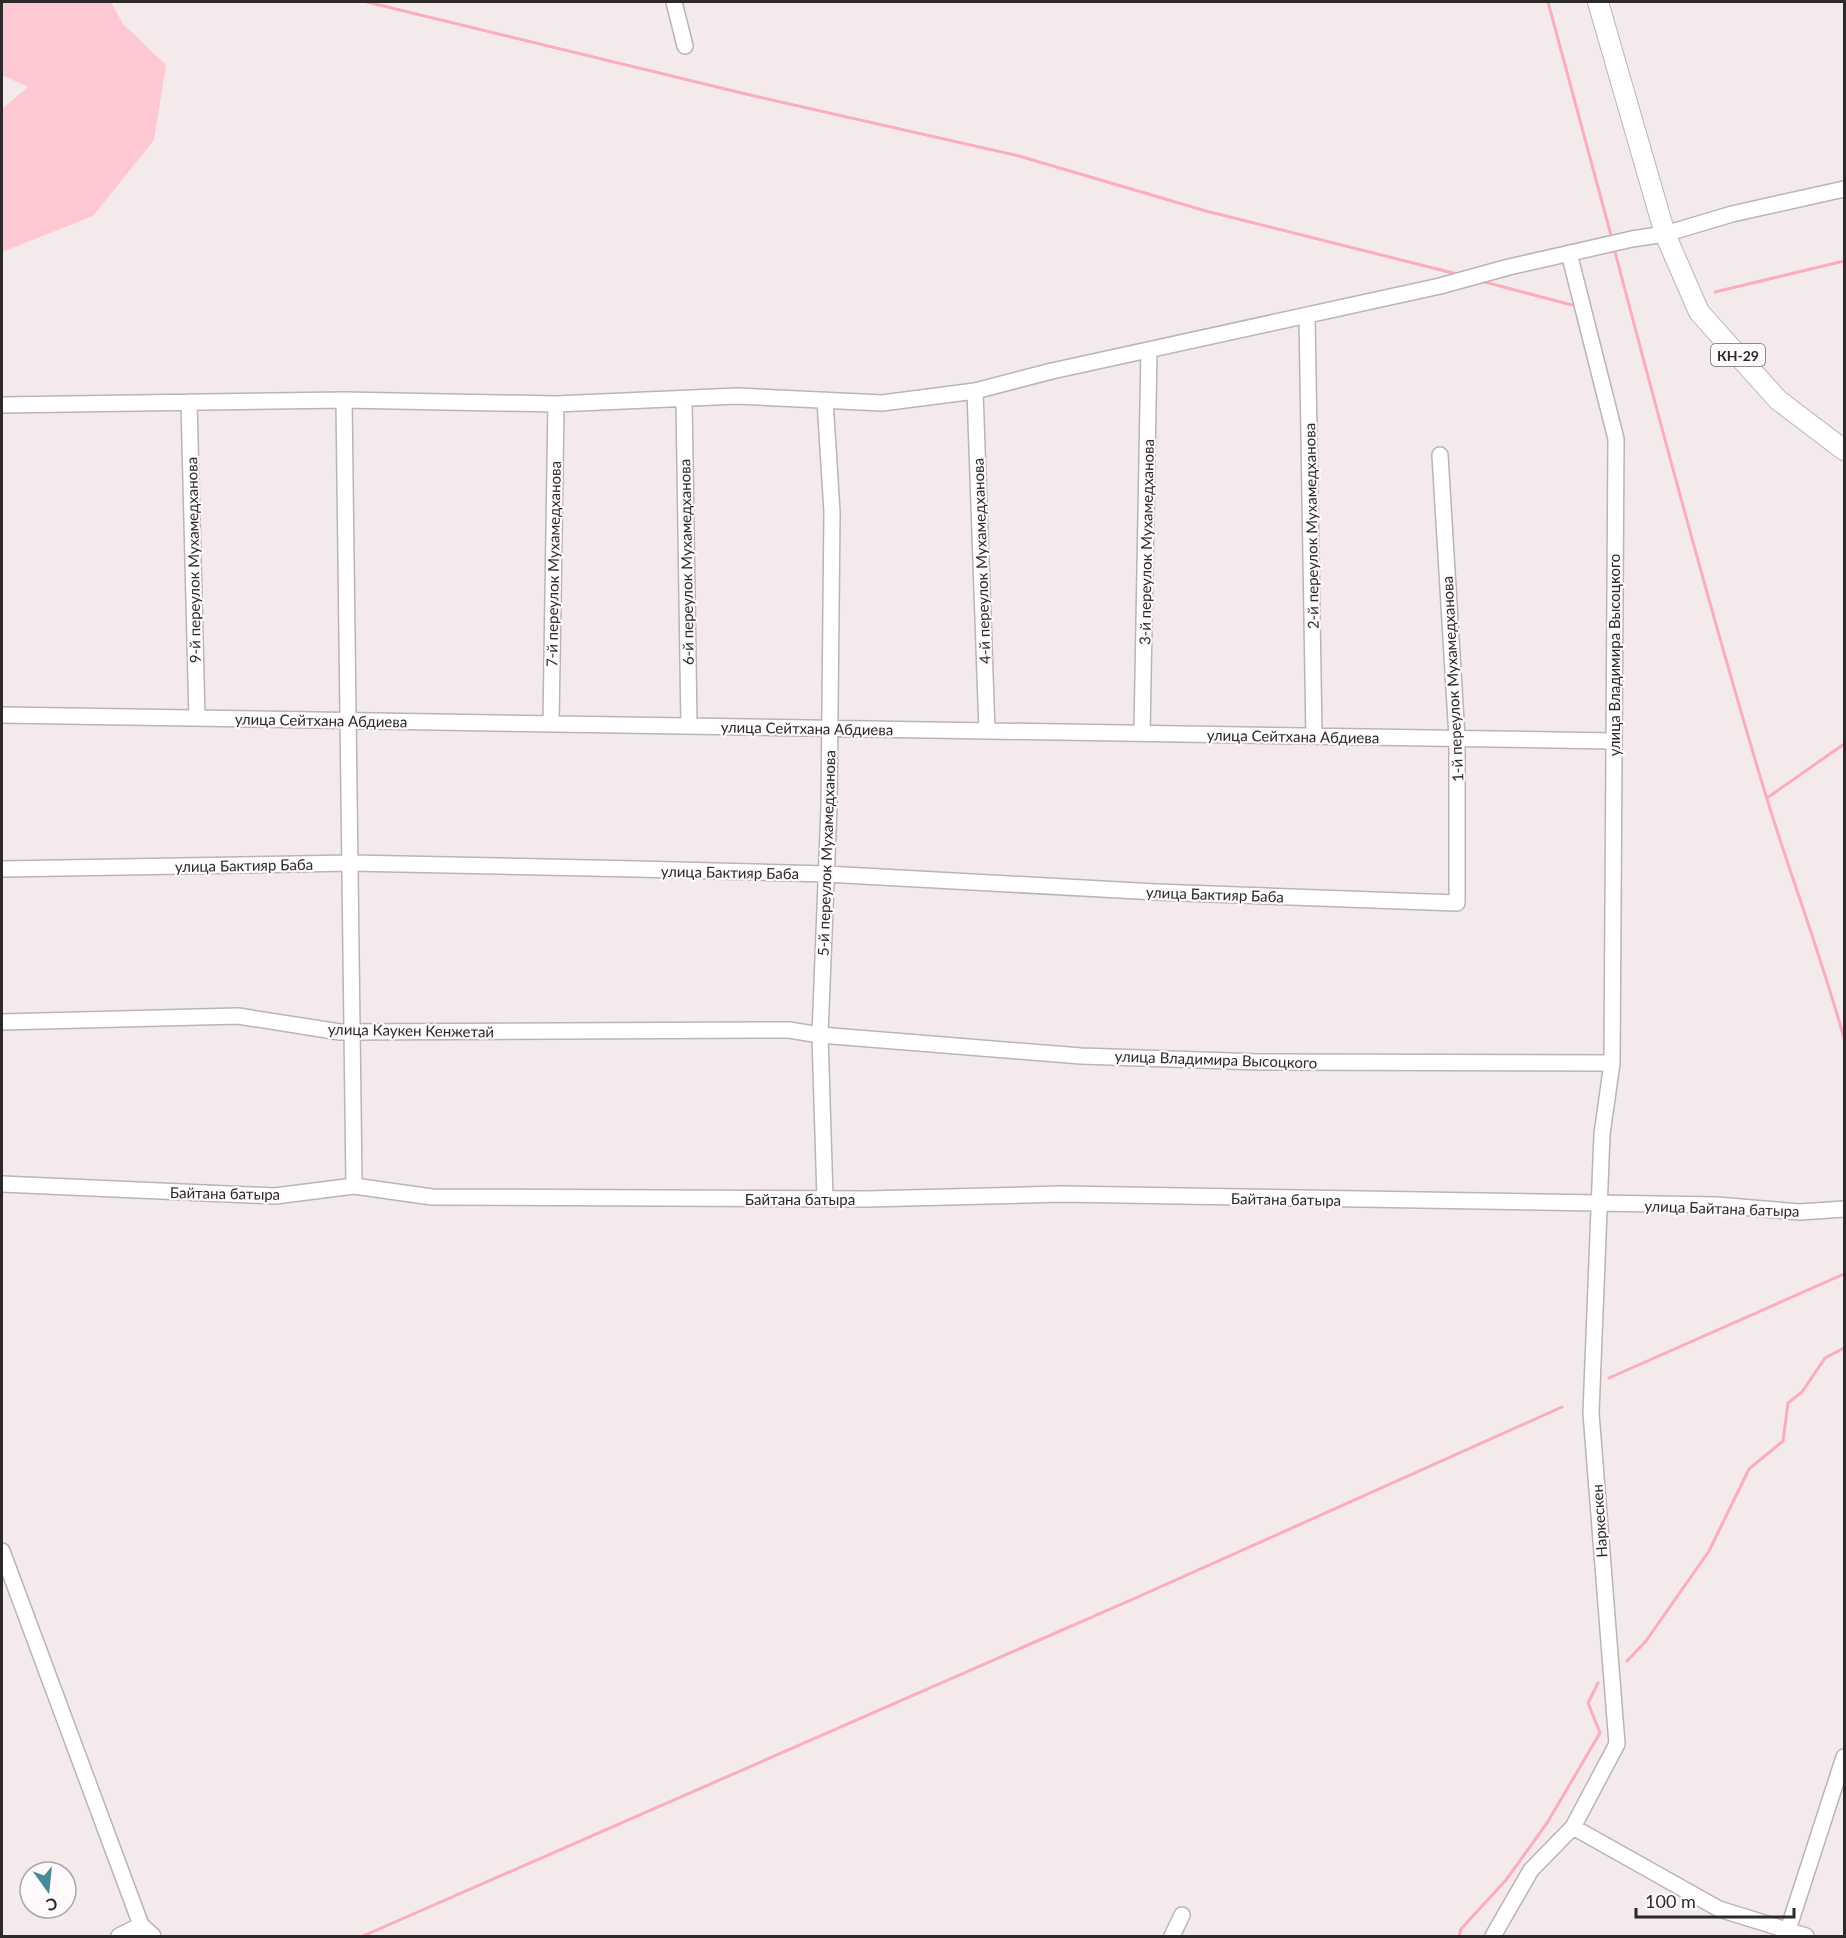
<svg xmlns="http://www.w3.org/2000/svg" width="1846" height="1938" font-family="Lato,sans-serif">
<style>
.green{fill:#fec8d3}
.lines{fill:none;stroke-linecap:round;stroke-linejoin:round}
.stream{stroke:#fbacbd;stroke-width:3}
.minor-casing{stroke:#bcb3b4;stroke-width:18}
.major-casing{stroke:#bcb3b4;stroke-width:22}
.minor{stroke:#fff;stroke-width:15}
.major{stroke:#fff;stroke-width:20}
.labels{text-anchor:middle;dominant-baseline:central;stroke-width:4.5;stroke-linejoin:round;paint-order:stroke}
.shield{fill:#fef9fa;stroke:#6c6768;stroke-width:1.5}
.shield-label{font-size:14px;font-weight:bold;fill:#2d292a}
.street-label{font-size:15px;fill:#2d292a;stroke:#fef9fa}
</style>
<rect width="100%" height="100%" fill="#f4eaec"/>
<!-- green -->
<path class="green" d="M2,2H111L123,24L166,65L154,140L93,216L2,252V109L28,87L2,75Z"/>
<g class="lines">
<!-- stream -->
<path class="stream" d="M367,2L750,95L1019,156L1206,211L1457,274
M1548,2L1612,239
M1614,248C1662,431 1711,614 1766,796C1791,877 1821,956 1844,1038
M1481,281L1572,305
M1715,292L1844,261
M1767,798L1844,744
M1609,1378L1844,1274
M1627,1661L1646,1641L1709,1551L1749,1469L1783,1441L1788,1403L1802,1392L1825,1358L1844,1348
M363,1936L1140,1596L1562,1407
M1459,1936L1461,1929L1506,1880L1547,1823L1600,1733L1588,1703L1598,1683"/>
<!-- minor casing -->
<g class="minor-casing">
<path id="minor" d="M674,2L685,46
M1307,315L1314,736
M975,391L987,731
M684,399L689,726
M344,400L354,1186
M825,400L832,512L829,807L820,1035L825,1199
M189,402L197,718
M2,405L344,400L556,404L737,396L882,403L975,391L1052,371L1440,286L1509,267L1632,239L1665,234L1732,214L1844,189
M2,715L1613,741
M551,724L556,404
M1142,733L1149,350
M2,869L351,863L637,869L826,874L1156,892L1457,903V738L1440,455
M2,1022L238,1016L340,1032L789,1030L820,1035L1081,1056L1260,1062L1612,1063
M2,1184L275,1196L354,1186L432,1197L867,1199L1062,1194L1716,1205L1800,1212L1844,1209
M2,1551L141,1925L153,1936
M1573,1827L1719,1909L1806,1936
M119,1936L141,1925
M1172,1936L1182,1915
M1493,1936L1531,1870L1573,1827L1617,1744L1591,1413L1602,1134L1612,1063L1616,439L1569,253
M1786,1936L1844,1757"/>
</g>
<!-- major casing -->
<g class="major-casing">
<path id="major" d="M1598,2L1665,234L1699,312L1778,400L1844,450"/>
</g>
<!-- minor -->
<use href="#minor" class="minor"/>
<!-- major -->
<use href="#major" class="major"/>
</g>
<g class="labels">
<!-- shield labels -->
<rect class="shield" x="1711" y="344" width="54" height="22" rx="4.5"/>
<g class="shield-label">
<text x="1738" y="355">КН-29</text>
</g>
<!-- street labels -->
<g class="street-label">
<text transform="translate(1311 526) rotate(-91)">2-й переулок Мухамедханова</text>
<text transform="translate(1146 542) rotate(-89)">3-й переулок Мухамедханова</text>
<text transform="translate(193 560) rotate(-91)">9-й переулок Мухамедханова</text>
<text transform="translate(981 561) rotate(-92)">4-й переулок Мухамедханова</text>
<text transform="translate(686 562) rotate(-91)">6-й переулок Мухамедханова</text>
<text transform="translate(553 564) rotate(-89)">7-й переулок Мухамедханова</text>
<text transform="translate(1614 655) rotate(-90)">улица Владимира Высоцкого</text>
<text transform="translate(1452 679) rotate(-93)">1-й переулок Мухамедханова</text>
<text transform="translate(321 720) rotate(1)">улица Сейтхана Абдиева</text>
<text transform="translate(807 728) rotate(1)">улица Сейтхана Абдиева</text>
<text transform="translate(1293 736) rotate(1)">улица Сейтхана Абдиева</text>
<text transform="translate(826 853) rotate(-88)">5-й переулок Мухамедханова</text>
<text transform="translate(244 865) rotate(-1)">улица Бактияр Баба</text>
<text transform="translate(730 872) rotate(1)">улица Бактияр Баба</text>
<text transform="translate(1215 894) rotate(2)">улица Бактияр Баба</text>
<text transform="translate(411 1030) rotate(1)">улица Каукен Кенжетай</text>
<text transform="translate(1216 1059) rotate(2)">улица Владимира Высоцкого</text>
<text transform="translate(225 1193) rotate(1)">Байтана батыра</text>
<text x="800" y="1199">Байтана батыра</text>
<text transform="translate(1286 1199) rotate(1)">Байтана батыра</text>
<text transform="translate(1722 1208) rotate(2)">улица Байтана батыра</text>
<text transform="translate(1599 1521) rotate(-94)">Наркескен</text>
</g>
</g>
<!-- border -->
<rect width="1846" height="1938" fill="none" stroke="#2d292a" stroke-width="6"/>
<!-- north arrow -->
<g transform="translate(48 1890) rotate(165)"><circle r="28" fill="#fef9fa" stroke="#aaa6a7" stroke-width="1.5"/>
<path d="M0-4.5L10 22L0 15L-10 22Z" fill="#478a9a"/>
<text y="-9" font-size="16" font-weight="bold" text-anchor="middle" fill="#2d292a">С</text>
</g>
<!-- scale -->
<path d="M1636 1908v9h158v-9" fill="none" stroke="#2d292a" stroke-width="3"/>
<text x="1645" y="1908" font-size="18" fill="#2d292a" stroke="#fef9fa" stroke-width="4.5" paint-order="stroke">100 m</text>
</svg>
